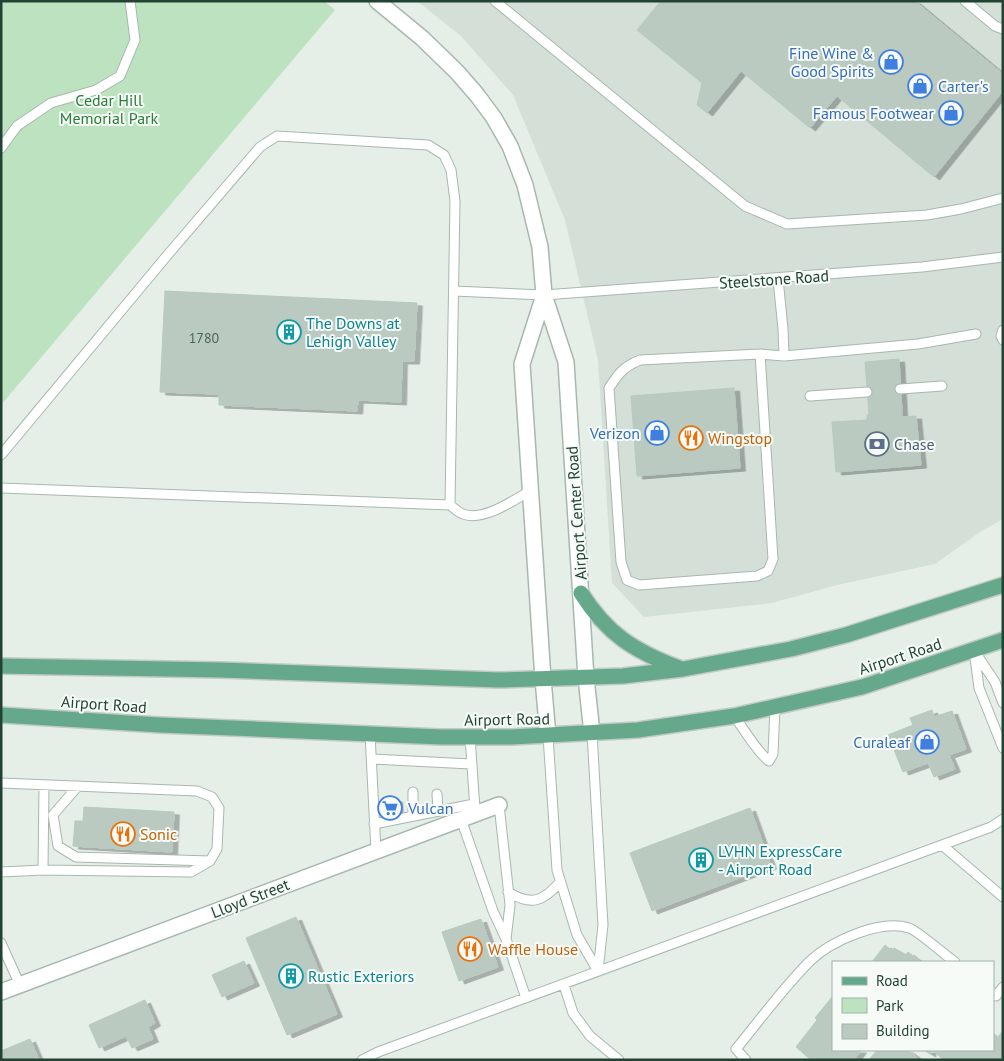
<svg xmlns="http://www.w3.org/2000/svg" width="1004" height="1061" font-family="'PT Sans',sans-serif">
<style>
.built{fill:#d3dfd7}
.green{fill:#bce2bf}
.building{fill:#bacac1;stroke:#b6cabe;filter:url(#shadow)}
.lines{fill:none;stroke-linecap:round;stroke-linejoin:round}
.service-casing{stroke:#a7b8ae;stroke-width:11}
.minor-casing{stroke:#a7b8ae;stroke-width:18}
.tertiary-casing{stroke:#a7b8ae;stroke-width:18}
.primary-casing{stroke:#c1cac6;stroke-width:18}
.service{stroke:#fff;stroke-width:9}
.minor{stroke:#fff;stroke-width:15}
.tertiary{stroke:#fff;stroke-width:15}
.primary{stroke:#66a98a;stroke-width:15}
.labels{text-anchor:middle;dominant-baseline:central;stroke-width:4;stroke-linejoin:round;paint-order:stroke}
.number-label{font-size:14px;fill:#486556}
.shop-label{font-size:16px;fill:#366cbe;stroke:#f6fbf8;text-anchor:end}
.park-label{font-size:16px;fill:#287e38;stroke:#f6fbf8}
.street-label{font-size:16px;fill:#224333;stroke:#f6fbf8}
.culture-label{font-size:16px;fill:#0d838f;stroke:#f6fbf8;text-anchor:start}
.food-label{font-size:16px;fill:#c56008;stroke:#f6fbf8;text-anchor:start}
.service-label{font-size:16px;fill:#4e5e75;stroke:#f6fbf8;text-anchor:start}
</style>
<defs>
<filter id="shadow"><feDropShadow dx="5.5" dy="3" stdDeviation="0" flood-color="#0004"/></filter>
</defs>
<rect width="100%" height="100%" fill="#e5efe8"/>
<!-- built -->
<path class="built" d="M417,1H1003V519L980,532L935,564L837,585L772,603L644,617L612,583L598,360L565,220L513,95L461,36Z"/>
<!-- green -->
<path class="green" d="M1,1H324L335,10L1,405Z"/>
<!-- building -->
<path class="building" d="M661,1H798L707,113L697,105L702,83L637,30Z
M798,1H915L1003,74V91L934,177L837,96L810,128L741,71Z
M165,291L417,303L414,361H402L401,402L358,400L357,411L219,405V394L160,392Z
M899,359L902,412L869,415L865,362Z
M734,388L740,468L637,476L631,396Z
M902,412V417L916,416L921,465L836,472L832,422L867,420V415Z
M932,710L934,717L952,711L966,749L949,755L955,769L934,777L928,763L903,772L888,735L913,725L910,718Z
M382,799H397L398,816L382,819Z
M84,807L174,812L172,852L73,846L75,821H83Z
M750,808L771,866L652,911L630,853Z
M296,917L337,1014L287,1035L246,938Z
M481,919L498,967L459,981L442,932Z
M885,945L891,950L894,948L906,955L908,952L921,962H872Z
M244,961L254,983L222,997L212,975Z
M832,997L833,1050H861L854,1060H811L796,1047L817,1020L815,1018Z
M145,1000L155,1023L148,1027L153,1039L132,1048L126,1036L99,1048L89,1025Z
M1002,1032L1003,1060H944L932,1050L930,1054L924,1050H993V1033L998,1037Z
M30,1039L39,1060H1V1051Z
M877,1050H908L917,1057L915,1060H869Z"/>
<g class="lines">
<!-- service casing -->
<g class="service-casing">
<path id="service" d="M495,1L745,206L787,224L927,215L961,209L1003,198
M965,1L995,26L1003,29
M1,148L17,126L51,103L96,90L120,76L135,40L130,1
M454,291L544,295L922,267L1003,257
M1003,330L1001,336L1003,340
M760,354L773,559L768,571L757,576L639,585L627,580L621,562L609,388C619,373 623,367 640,360L760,354L784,356L783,329L778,279
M784,356L918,344L976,334
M900,389L942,386
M810,396L867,392
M1,455L165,258L260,147L277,136L428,145L444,155L451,170L455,201L450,505
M1,488L450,505C454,508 459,513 463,514C483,522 514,500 530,491
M974,650L979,688L1003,748
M975,652L995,682L1003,703
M734,716C744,729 757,752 769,761L773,754L775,707
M592,733L603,925L598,971
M370,734L376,851
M548,736L557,870L577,935L598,971
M470,737L475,809
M372,759L471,764
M1,783L197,791L212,797L219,808L217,849L210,861L191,872L43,870L1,872
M78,786L53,815L58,846L76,857L210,861
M437,794L438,811
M499,805L510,905L506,939
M413,816V792
M461,819L493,911L506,939L526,998
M374,824L474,804
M942,845L1003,897
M43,870L44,785
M508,892C531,906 543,902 560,882
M1,943L20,985
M564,985L573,1013L590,1036L619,1060
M993,993L996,996L1003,987
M362,1060L378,1052L991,827L1003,819
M746,1060L736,1049C760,1020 783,988 810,961C831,941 880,919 909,928C917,930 946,956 955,962"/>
</g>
<!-- minor casing -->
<g class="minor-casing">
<path id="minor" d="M1,992L499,805"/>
</g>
<!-- tertiary casing -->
<g class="tertiary-casing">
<path id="tertiary" d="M377,1L422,38L457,72L477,95L494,118L510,146L525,185L540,247L544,295L566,362L586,678L592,733
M544,295L522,364L543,679L548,736"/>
</g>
<!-- primary casing -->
<g class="primary-casing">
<path id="primary" d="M581,593C607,634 634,651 679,668
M1,666L221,670L499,680L623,676L683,669L791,649L846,635L1003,585
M1,715L160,725L441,737H512L638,730L734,716L862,687L1003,640"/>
</g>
<!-- service -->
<use href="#service" class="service"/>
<!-- minor -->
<use href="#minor" class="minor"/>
<!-- tertiary -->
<use href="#tertiary" class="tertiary"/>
<!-- primary -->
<use href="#primary" class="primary"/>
</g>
<!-- icons -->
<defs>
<g id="shop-ring" transform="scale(1.25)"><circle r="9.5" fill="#f6fbf8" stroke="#3f7fe0" stroke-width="1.5"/><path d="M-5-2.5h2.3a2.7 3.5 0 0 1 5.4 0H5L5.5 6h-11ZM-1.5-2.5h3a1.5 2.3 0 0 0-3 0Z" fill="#3f7fe0"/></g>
<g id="building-ring" transform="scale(1.25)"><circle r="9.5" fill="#f6fbf8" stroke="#0f9aa8" stroke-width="1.5"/><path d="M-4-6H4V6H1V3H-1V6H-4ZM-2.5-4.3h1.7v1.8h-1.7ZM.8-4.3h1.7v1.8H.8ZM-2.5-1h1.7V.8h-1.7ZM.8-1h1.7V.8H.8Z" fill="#0f9aa8"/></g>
<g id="restaurant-ring" transform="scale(1.25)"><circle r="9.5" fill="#f6fbf8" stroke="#e8710a" stroke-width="1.5"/><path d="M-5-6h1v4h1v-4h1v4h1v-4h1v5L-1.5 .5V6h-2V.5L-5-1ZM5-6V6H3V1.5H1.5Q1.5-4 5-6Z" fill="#e8710a"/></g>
<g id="bank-ring" transform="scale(1.25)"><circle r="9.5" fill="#f6fbf8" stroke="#5c6f8a" stroke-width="1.5"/><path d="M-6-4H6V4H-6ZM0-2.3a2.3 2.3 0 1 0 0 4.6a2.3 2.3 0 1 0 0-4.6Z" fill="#5c6f8a"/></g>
<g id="supermarket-ring" transform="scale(1.25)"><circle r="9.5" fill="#f6fbf8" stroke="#3f7fe0" stroke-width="1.5"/><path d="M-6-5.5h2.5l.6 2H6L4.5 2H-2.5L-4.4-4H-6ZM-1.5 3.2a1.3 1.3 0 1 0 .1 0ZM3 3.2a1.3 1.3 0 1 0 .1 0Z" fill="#3f7fe0"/></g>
</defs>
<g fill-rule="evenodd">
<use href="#shop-ring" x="891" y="62"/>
<use href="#shop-ring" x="920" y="86"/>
<use href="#shop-ring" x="951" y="113"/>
<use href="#building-ring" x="289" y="332"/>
<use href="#shop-ring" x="657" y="433"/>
<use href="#restaurant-ring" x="691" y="438"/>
<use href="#bank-ring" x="877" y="444"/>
<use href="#shop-ring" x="927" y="742"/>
<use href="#supermarket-ring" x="390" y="808"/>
<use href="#restaurant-ring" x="123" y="834"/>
<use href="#building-ring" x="701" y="860"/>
<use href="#restaurant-ring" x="470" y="949"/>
<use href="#building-ring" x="291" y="976"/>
</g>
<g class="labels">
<!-- number labels -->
<g class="number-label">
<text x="204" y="338">1780</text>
</g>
<!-- shop labels -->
<g class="shop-label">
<text x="874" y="53">Fine Wine &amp;<tspan x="874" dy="18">Good Spirits</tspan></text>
<text x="938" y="86" text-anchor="start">Carter's</text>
<text x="934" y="113">Famous Footwear</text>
<text x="640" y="433">Verizon</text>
<text x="910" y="742">Curaleaf</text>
<text x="408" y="808" text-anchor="start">Vulcan</text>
</g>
<!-- park labels -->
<g class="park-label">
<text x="109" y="100">Cedar Hill<tspan x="109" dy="18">Memorial Park</tspan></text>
</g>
<!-- street labels -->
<g class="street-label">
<text transform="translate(774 279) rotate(-4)">Steelstone Road</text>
<text transform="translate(576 513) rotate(-94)">Airport Center Road</text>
<text transform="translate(900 656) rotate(-18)">Airport Road</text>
<text transform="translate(104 704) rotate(4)">Airport Road</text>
<text transform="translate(507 719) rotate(-1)">Airport Road</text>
<text transform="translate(250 898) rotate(-21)">Lloyd Street</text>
</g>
<!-- culture labels -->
<g class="culture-label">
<text x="306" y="323">The Downs at<tspan x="306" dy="18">Lehigh Valley</tspan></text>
<text x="718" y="851">LVHN ExpressCare<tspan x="718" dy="18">- Airport Road</tspan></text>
<text x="308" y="976">Rustic Exteriors</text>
</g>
<!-- food labels -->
<g class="food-label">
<text x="708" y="438">Wingstop</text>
<text x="140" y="834">Sonic</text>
<text x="488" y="949">Waffle House</text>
</g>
<!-- service labels -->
<g class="service-label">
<text x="894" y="444">Chase</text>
</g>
</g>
<!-- border -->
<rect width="1004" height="1061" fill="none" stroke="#224333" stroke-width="5"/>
<!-- legend -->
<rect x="832" y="961" width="162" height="90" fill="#f6fbf8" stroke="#a1b1a9"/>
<rect x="842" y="977" width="25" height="8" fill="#66a98a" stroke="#a1b1a9"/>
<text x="876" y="986" font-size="15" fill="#224333">Road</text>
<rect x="842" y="998" width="25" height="15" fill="#bce2bf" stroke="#a1b1a9"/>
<text x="876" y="1011" font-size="15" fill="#224333">Park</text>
<rect x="842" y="1024" width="25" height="15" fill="#bacac1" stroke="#a1b1a9"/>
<text x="876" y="1036" font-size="15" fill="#224333">Building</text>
</svg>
